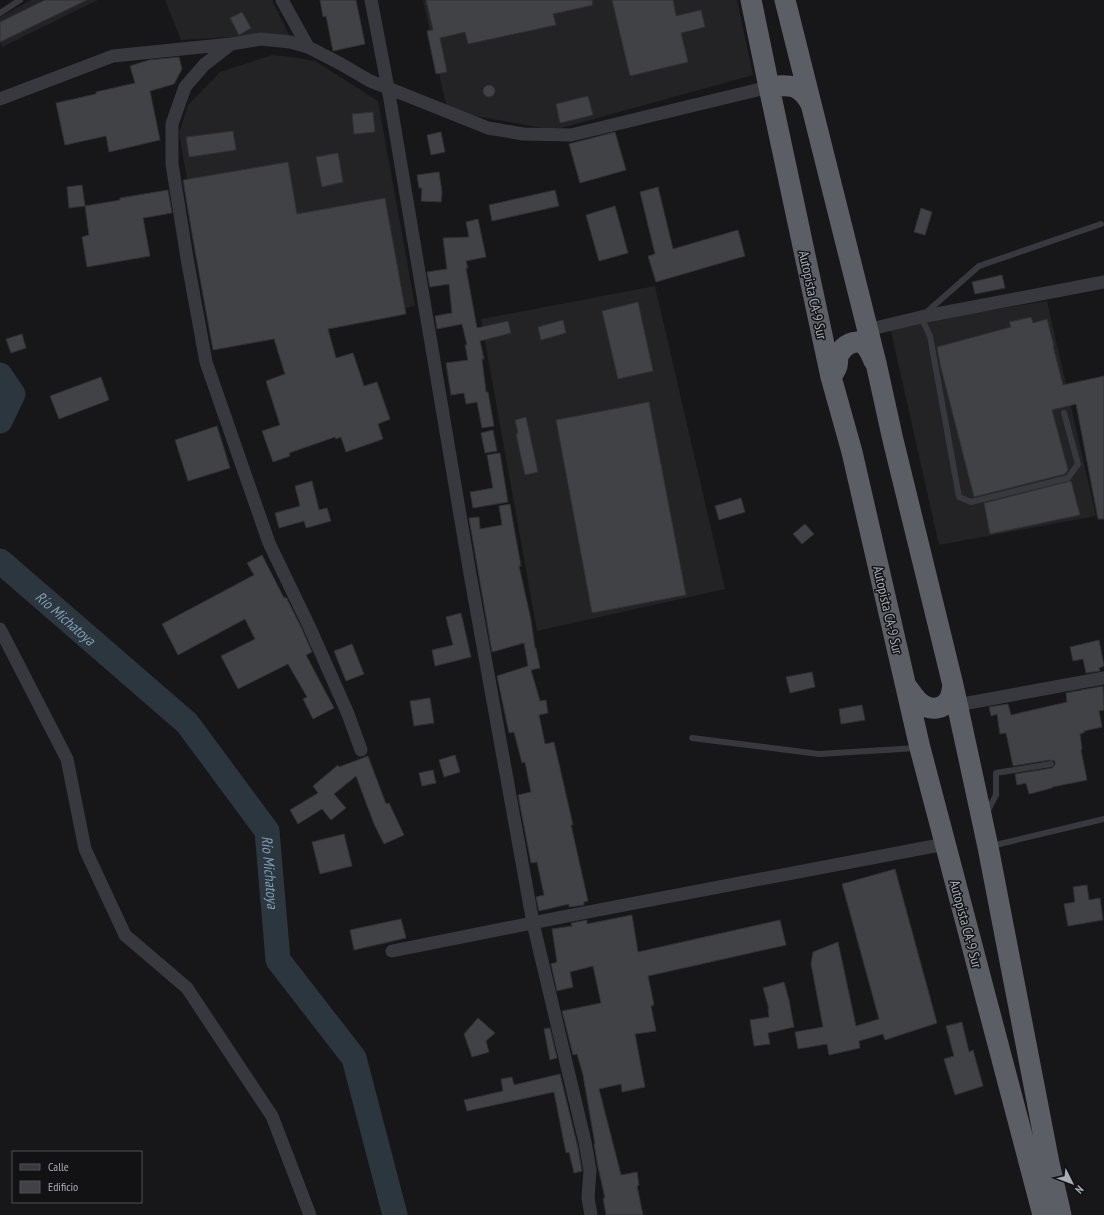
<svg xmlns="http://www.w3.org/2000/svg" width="1104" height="1215" font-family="'PT Sans Narrow',sans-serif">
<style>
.built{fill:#232326}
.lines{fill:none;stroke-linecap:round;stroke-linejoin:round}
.river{stroke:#2c363e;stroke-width:25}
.building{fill:#414246;stroke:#313135}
.service{stroke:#38393e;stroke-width:6}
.minor{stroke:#38393e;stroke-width:13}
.trunk{stroke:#5c5e66;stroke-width:21}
.labels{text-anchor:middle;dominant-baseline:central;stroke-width:3;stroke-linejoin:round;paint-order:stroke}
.street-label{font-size:14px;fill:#a8aeb9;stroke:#121214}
.water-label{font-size:15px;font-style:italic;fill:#7e9db6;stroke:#121214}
</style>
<rect width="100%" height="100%" fill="#171719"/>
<!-- built -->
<path class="built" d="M31,0H98L2,47L0,42V17Z
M165,0H272L290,37L263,35L181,40Z
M423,0H737L753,75L554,130L448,111L444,96Z
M272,55L292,57L315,61L378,101L415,306L216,347L179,133L188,105L220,72Z
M655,286L725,589L537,631L481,319Z
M1047,301L1096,516L939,545L890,327Z"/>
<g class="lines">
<!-- river -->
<g class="river">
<path d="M0,375L13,394L0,421"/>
<path id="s1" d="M0,561L187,723L267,831L278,960L354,1058L395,1215"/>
</g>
</g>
<!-- building -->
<path class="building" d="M45,0H87L0,42V22Z
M320,0H356L365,44L333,51L326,16L323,17Z
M426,0H592L593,5L553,14L556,25L468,44L465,32L440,38L447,72L436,74L427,31L433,30Z
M612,0H673L676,16L701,10L705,27L681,33L688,62L630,76Z
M242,12L251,28L239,35L230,18Z
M179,57L182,69L174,84L150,91L160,140L109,152L106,136L65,145L56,103L96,94V92L135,83L130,66L149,60Z
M483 91a6 6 0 1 1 12 0a6 6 0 1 1-12 0Z
M588,96L593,115L560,123L556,104Z
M373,112L375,132L354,134L352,114Z
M233,131L236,150L189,157L186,137Z
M441,132L445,152L431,155L427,135Z
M615,132L626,170L580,183L569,144Z
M338,153L343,182L322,187L316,157Z
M288,162L297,214L385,198L406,314L328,329L336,358L353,353L364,386L377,382L390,419L378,424L383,439L346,452L341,437L336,439L335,437L289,453L290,456L273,462L262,431L280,425L266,381L285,374L274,339L213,350L192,234L183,180Z
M439,172L442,192L441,202L421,201L422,188H419L417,175Z
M82,185L85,206L69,208L67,187Z
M658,187L673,249L738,230L745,256L656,282L648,256L655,254L640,192Z
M168,190L172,213L143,218L150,256L87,267L82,237L89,235L85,206L120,200V198Z
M555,190L559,206L492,221L489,205Z
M615,206L628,253L599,261L586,215Z
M921,208L932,212L925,235L914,232Z
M478,219L486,257L466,261L468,268H466L477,328L508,321L511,333L480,341L484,359H482L486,392H488L494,426L482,428L477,402L466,404L464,393L451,395L446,363L468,360L465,345H467L462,324L437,329L435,316L452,313L449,284L430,287L427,272L447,269L443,238L469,237L466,222Z
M1002,275L1005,288L975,294L972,282Z
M638,302L653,371L618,379L602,311Z
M1031,317L1033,323L1047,319L1054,346H1053L1063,385L1104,376V519H1098L1076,404L1052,410L1068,470L1065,474L974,497L940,364L937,347L1011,327L1009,322Z
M563,320L566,333L541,340L538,327Z
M22,334L26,348L11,353L6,339Z
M101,377L109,400L59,419L50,396Z
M649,402L686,595L592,613L556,420Z
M526,417L538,472L525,475L516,434L518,433L515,420Z
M217,426L230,468L188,481L175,440Z
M493,430L497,451L485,453L481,433Z
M500,453L508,502L473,508L470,492L493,488L487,455Z
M312,481L319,510L327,508L331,521L306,528L304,521L279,528L275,513L300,506L295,486Z
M1071,481L1080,515L990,534L984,503Z
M741,498L745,512L719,520L715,506Z
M510,504L513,522L521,566H519L531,620L535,648H536L540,668L531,670L540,701L546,700L548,713L539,715L545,744L554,742L573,825H571L588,901L584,902V905L569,907V904L539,911L536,897L544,895L537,862L531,863L518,795L531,792L525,762L522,763L514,732L509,733L497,676L528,666L524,643L492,652L469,518L479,517L480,529L502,525L499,506Z
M805,524L814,534L802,544L793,534Z
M262,555L284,598L286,597L302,629L312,652L306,655L334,708L313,719L303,699L307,697L288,664L238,689L221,656L255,639L245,619L178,655L162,624L254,575L247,563Z
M461,613L471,657L435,666L432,650L453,645L446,617Z
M1099,640L1104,666L1099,668L1100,671L1086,673L1083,659L1073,661L1070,647Z
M352,644L364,674L346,681L334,651Z
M812,672L815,687L790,693L786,677Z
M1103,686L1104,710L1099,711L1102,727L1084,731L1085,732L1080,734L1082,749L1081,750L1087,780L1052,787V788L1029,794L1026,783L1017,785L1015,774L1052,768L1055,765V761L1050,760L1013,766L1006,733L1000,734L997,714L991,716L989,707L1008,704L1011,715L1067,702L1066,693Z
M430,698L434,723L414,726L410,701Z
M862,705L865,720L841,724L839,709Z
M455,755L460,772L444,777L439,760Z
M368,756L386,804L389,803L404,835L384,844L374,824L356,776L334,794L346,808L331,820L322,809L298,824L290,810L318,793L313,786L338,765L339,767Z
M433,770L436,783L422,786L419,773Z
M344,834L352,866L320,874L312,842Z
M895,869L937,1023L885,1040L883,1034L859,1041L860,1048L829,1055L827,1044L798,1049L795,1032L823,1027L811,964L813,952L838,942L856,1026L879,1019L842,884Z
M1087,885L1089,900L1100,898L1103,920L1068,926L1064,904L1075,902L1073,887Z
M632,915L638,952L780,920L786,945L648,976L654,1005L651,1006L656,1031L635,1034L645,1087L622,1092L621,1084L599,1089L621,1175L637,1172L639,1185L637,1186L643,1215H606L603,1198H605L598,1167L594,1144H595L583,1075L577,1054L573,1055L562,1011L601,1003L593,966L570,972L573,987L557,991L551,964L557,962L552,929L572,926L571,923L587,920V924Z
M401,919L406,938L354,950L350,930Z
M784,982L789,1000L794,1027L768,1033L770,1044L754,1046L750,1020L769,1017L768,1009H769L763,988Z
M478,1018L495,1033L486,1041L489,1052L472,1057L464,1034Z
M962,1022L969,1052L973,1050L983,1086L955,1095L944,1059L954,1056L946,1026Z
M550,1028L557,1058L550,1060L544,1029Z
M560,1074L578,1148L582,1171L574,1173L569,1152L566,1153L554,1092L467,1111L464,1100L503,1091L501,1079L512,1077L514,1085Z"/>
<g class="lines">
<!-- service -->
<path class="service" d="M0,13L20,0
M1064,413L1078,464L1068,478L971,502L959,497L930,336L921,317L979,266L1101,224
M692,738L819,754L917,748
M986,814L996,795V773L1051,764
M991,846L1104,819"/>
<!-- minor -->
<path class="minor" d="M282,0L308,47
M371,0L388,88L470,574L533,923L585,1142L590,1170L588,1198L591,1215
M231,44L204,65L185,87L172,124V164L187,258L206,362L269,543L309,626L348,714L361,750
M0,99L113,56L231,44L261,39L290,42L308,47L341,64L370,81L388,88L488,128L523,134L571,135L769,87
M867,330L921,317L1104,282
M0,629L67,759L85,849L125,935L187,988L272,1116L310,1215
M957,705L1104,678
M392,951L567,916L945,844"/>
<!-- trunk -->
<path class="trunk" d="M751,0L769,87L831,377L852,452L920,748L1043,1215
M785,0L876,363L893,440L953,685L988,847L1049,1163L1061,1215
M769,87C789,84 800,84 811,104
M831,377C833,374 836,370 837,366C838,362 837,358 839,354C843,346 856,337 865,345C869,349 872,356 874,361
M906,686C911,692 915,699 920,703C930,711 944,710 950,698C952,694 952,689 953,685"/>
</g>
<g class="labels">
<!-- street labels -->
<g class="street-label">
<text transform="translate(813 295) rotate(78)">Autopista CA-9 Sur</text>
<text transform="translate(888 610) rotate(77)">Autopista CA-9 Sur</text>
<text transform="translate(966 924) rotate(75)">Autopista CA-9 Sur</text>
</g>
<!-- water labels -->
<g class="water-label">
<text stroke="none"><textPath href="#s1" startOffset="87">Río Michatoya</textPath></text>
<text stroke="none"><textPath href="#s1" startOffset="423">Río Michatoya</textPath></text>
</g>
</g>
<!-- legend -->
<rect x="12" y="1151" width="130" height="52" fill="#121214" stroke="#4e5056"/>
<rect x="20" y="1164" width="20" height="6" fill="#38393e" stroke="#4e5056"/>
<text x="48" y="1171" font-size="12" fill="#a8aeb9">Calle</text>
<rect x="20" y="1181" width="20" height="12" fill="#414246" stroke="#4e5056"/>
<text x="48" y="1191" font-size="12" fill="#a8aeb9">Edificio</text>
<!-- north arrow -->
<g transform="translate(1072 1183) rotate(132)" stroke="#121214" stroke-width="3" paint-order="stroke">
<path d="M0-3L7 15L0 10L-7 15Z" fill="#a8aeb9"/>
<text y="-6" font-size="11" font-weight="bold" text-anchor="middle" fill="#a8aeb9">N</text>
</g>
</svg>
